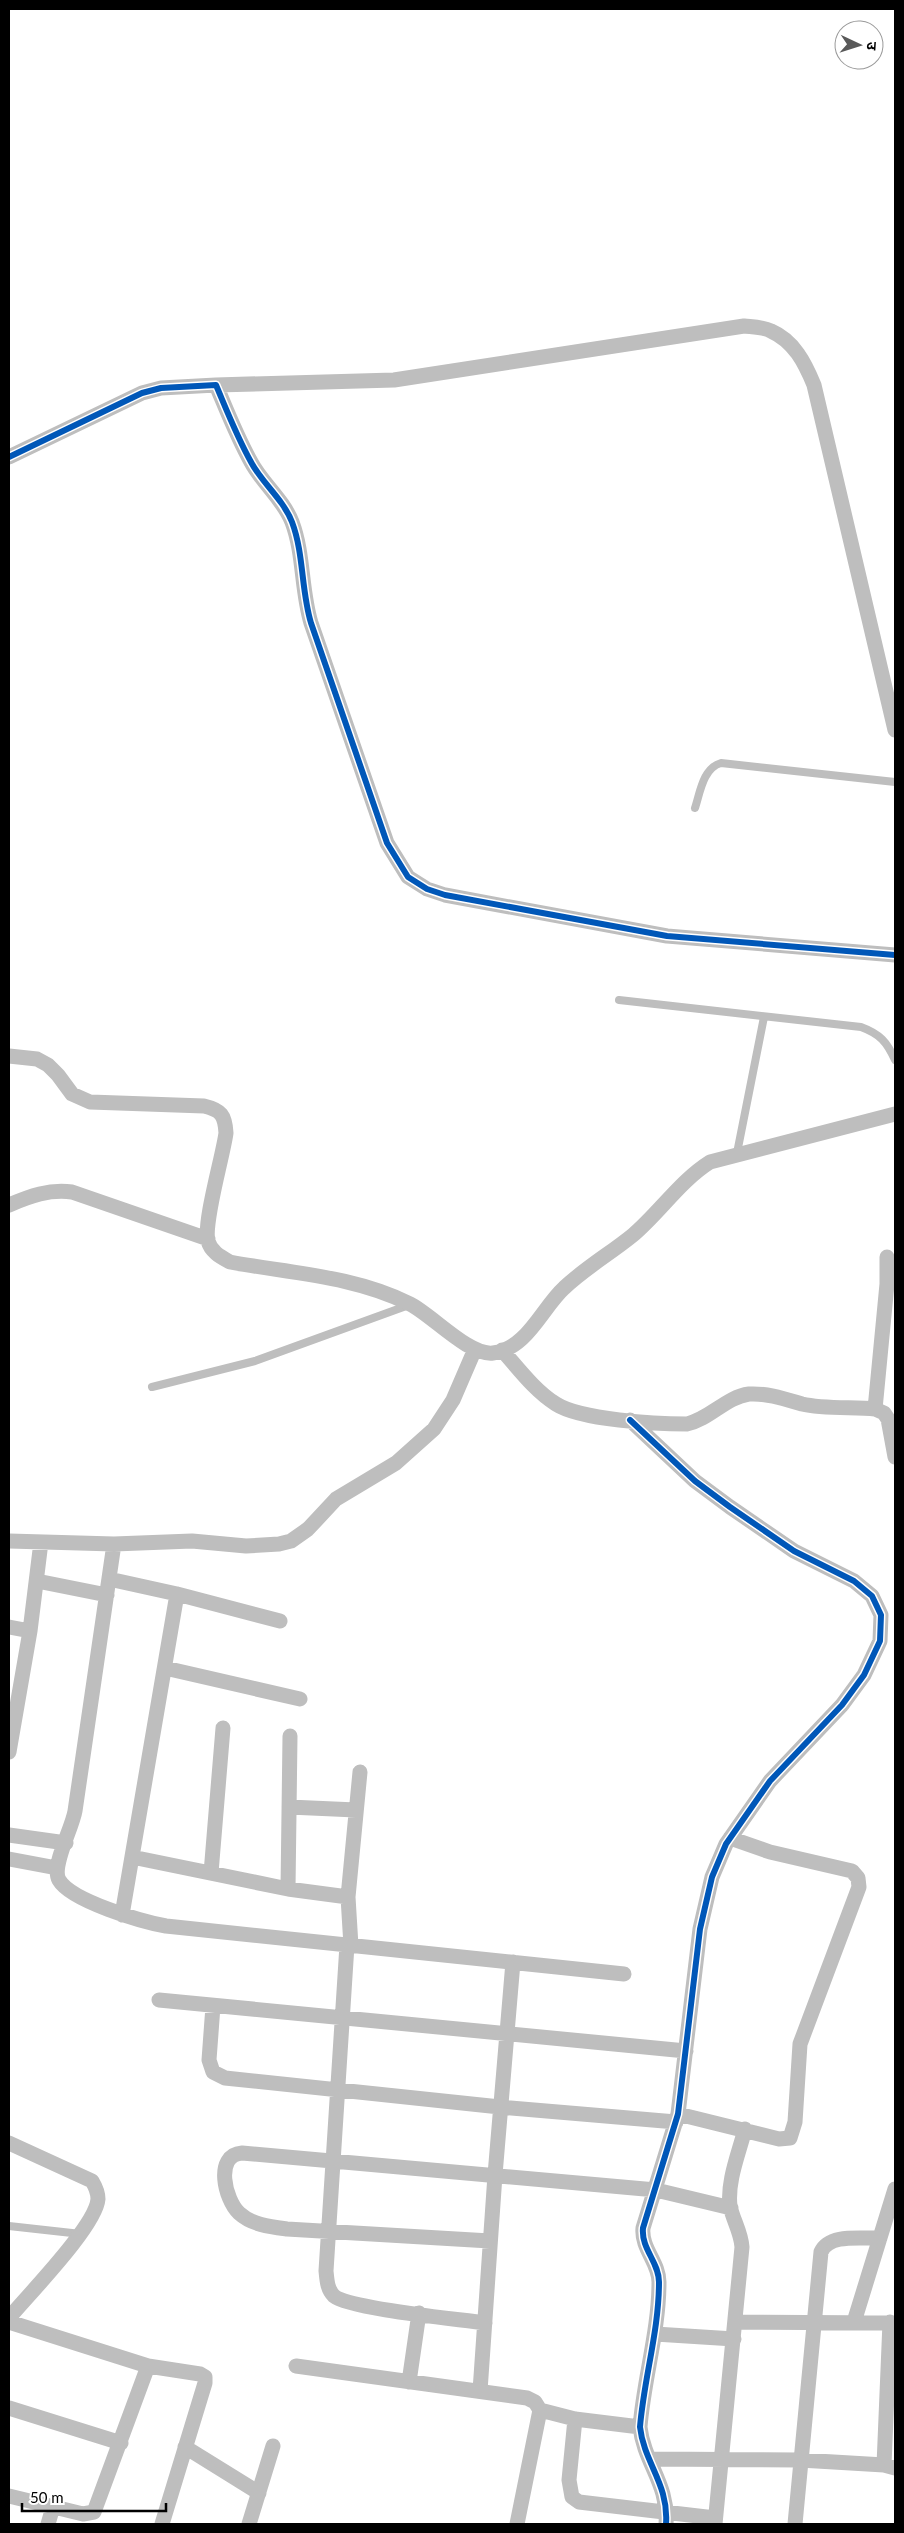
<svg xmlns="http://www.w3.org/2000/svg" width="904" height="2533" font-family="Lato,'Noto Sans Devanagari',sans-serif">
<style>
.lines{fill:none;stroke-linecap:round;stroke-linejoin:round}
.service{stroke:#bebebe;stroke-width:8}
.minor{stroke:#bebebe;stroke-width:15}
.cycleway-casing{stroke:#fff;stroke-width:9}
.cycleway{stroke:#0057b8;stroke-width:6}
</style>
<rect width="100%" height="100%" fill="#fff"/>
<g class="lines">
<!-- service -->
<path class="service" d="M695,808C700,793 703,768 721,763L895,782
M619,1000L861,1027C880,1034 887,1042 895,1060
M737,1153L764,1017
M152,1387L255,1361L409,1305
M9,2226L81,2234"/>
<!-- minor -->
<path class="minor" d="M216,385L394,380L744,326C752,327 763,327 771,331C794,341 805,363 814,385L895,730
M9,457L142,393L161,388L216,385C227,411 237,437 251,462C262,483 283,499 292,522C304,554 301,590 311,623L387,843L408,877L427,889L445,895L667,936L895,955
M9,1056L37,1059L48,1065L58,1075L72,1094L90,1102L204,1106C221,1110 225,1115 226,1133C223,1156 203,1223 208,1241C211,1252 221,1257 230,1262C289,1273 355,1276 410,1304C432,1315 469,1356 493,1353C527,1349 542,1308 564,1288C585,1268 611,1253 633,1235C660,1212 680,1181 710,1162L895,1114
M9,1205C30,1196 49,1189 72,1192L208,1239
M887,1257V1284L875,1409L884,1413L888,1419L895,1457
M502,1350C518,1368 535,1391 556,1404C581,1420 656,1424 687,1424C710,1419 726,1397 749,1394C768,1393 785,1399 802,1404C823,1409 853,1407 875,1409
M630,1420L695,1481L730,1507L794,1551L854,1581L872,1596L881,1615L880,1641L864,1675L842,1705L770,1781L726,1844L712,1877L700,1929L678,2114L643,2228C641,2249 659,2262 659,2282C659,2331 644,2378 640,2427C644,2463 669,2484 666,2524
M9,1541L114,1544L192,1541L246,1546L279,1544L291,1541L308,1529L336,1499L396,1463L434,1429L453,1400L475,1349
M114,1544C101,1633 88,1722 75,1811C72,1829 51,1866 59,1880C71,1901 143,1922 166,1926L624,1974
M109,1579L177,1594L280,1621
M37,1581L107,1595
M9,1627L30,1631
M165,1668L300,1699
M9,1752L30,1631L41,1542
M289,1807L356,1810
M9,1835L66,1843
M132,1857L288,1889L348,1897L351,1946
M9,1859L57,1868
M211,1873L223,1728
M288,1889L290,1736
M348,1897L360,1772
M122,1915L177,1594
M347,1945L326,2271C327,2280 327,2289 334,2296C350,2309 458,2319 485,2323
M159,2000L686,2051
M213,2006L209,2060L213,2072L225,2078L500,2107L676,2122
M678,2114L779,2139L790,2138L795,2122L800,2044L859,1887L858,1878L852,1871L770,1852L730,1838
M9,2143L92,2181C95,2186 98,2192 98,2199C96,2226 28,2295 9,2318
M490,2241L287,2229C271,2227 252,2225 239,2213C225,2200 214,2155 242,2153L656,2190L731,2208
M9,2322L148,2366L200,2374L205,2377V2383L162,2524
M735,2322L895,2323
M854,2322L895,2189
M655,2334L734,2339
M296,2366L527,2398L535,2402L540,2410L575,2419L640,2427
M409,2382L419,2313
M480,2391L495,2175L513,1962
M9,2408L121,2443
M575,2419L569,2480L572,2497L579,2502L715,2518
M185,2447L259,2493
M650,2459L800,2460L884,2465L895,2468
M884,2465L890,2322
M9,2496L83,2514L94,2512L148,2366
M48,2524L53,2507
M249,2524L273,2446
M517,2524L540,2410
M715,2524L742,2247C741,2232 733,2220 730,2206C727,2181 739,2153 745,2129
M795,2524L821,2252C829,2233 862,2239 880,2238"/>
<!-- cycleway casing -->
<g class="cycleway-casing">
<path id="cycleway" d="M9,457L142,393L161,388L216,385C227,411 237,437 251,462C262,483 283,499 292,522C304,554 301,590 311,623L387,843L408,877L427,889L445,895L667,936L895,955
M630,1420L695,1481L730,1507L794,1551L854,1581L872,1596L881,1615L880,1641L864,1675L842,1705L770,1781L726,1844L712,1877L700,1929L678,2114L643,2228C641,2249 659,2262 659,2282C659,2331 644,2378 640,2427C644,2463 669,2484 666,2524"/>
</g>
<!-- cycleway -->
<use href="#cycleway" class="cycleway"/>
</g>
<!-- border -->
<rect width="904" height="2533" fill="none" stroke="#000000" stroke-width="20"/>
<!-- north arrow -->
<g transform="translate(859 45) rotate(94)"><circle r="24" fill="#ffffff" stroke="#999999"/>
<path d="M0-4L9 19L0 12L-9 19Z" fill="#595959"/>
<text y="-8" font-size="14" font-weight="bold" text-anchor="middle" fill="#000000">उ</text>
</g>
<!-- scale -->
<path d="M22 2503v8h144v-8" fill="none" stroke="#000000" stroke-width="2.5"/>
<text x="30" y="2503" font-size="15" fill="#000000" stroke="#ffffff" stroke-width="4" paint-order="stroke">50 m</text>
</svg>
